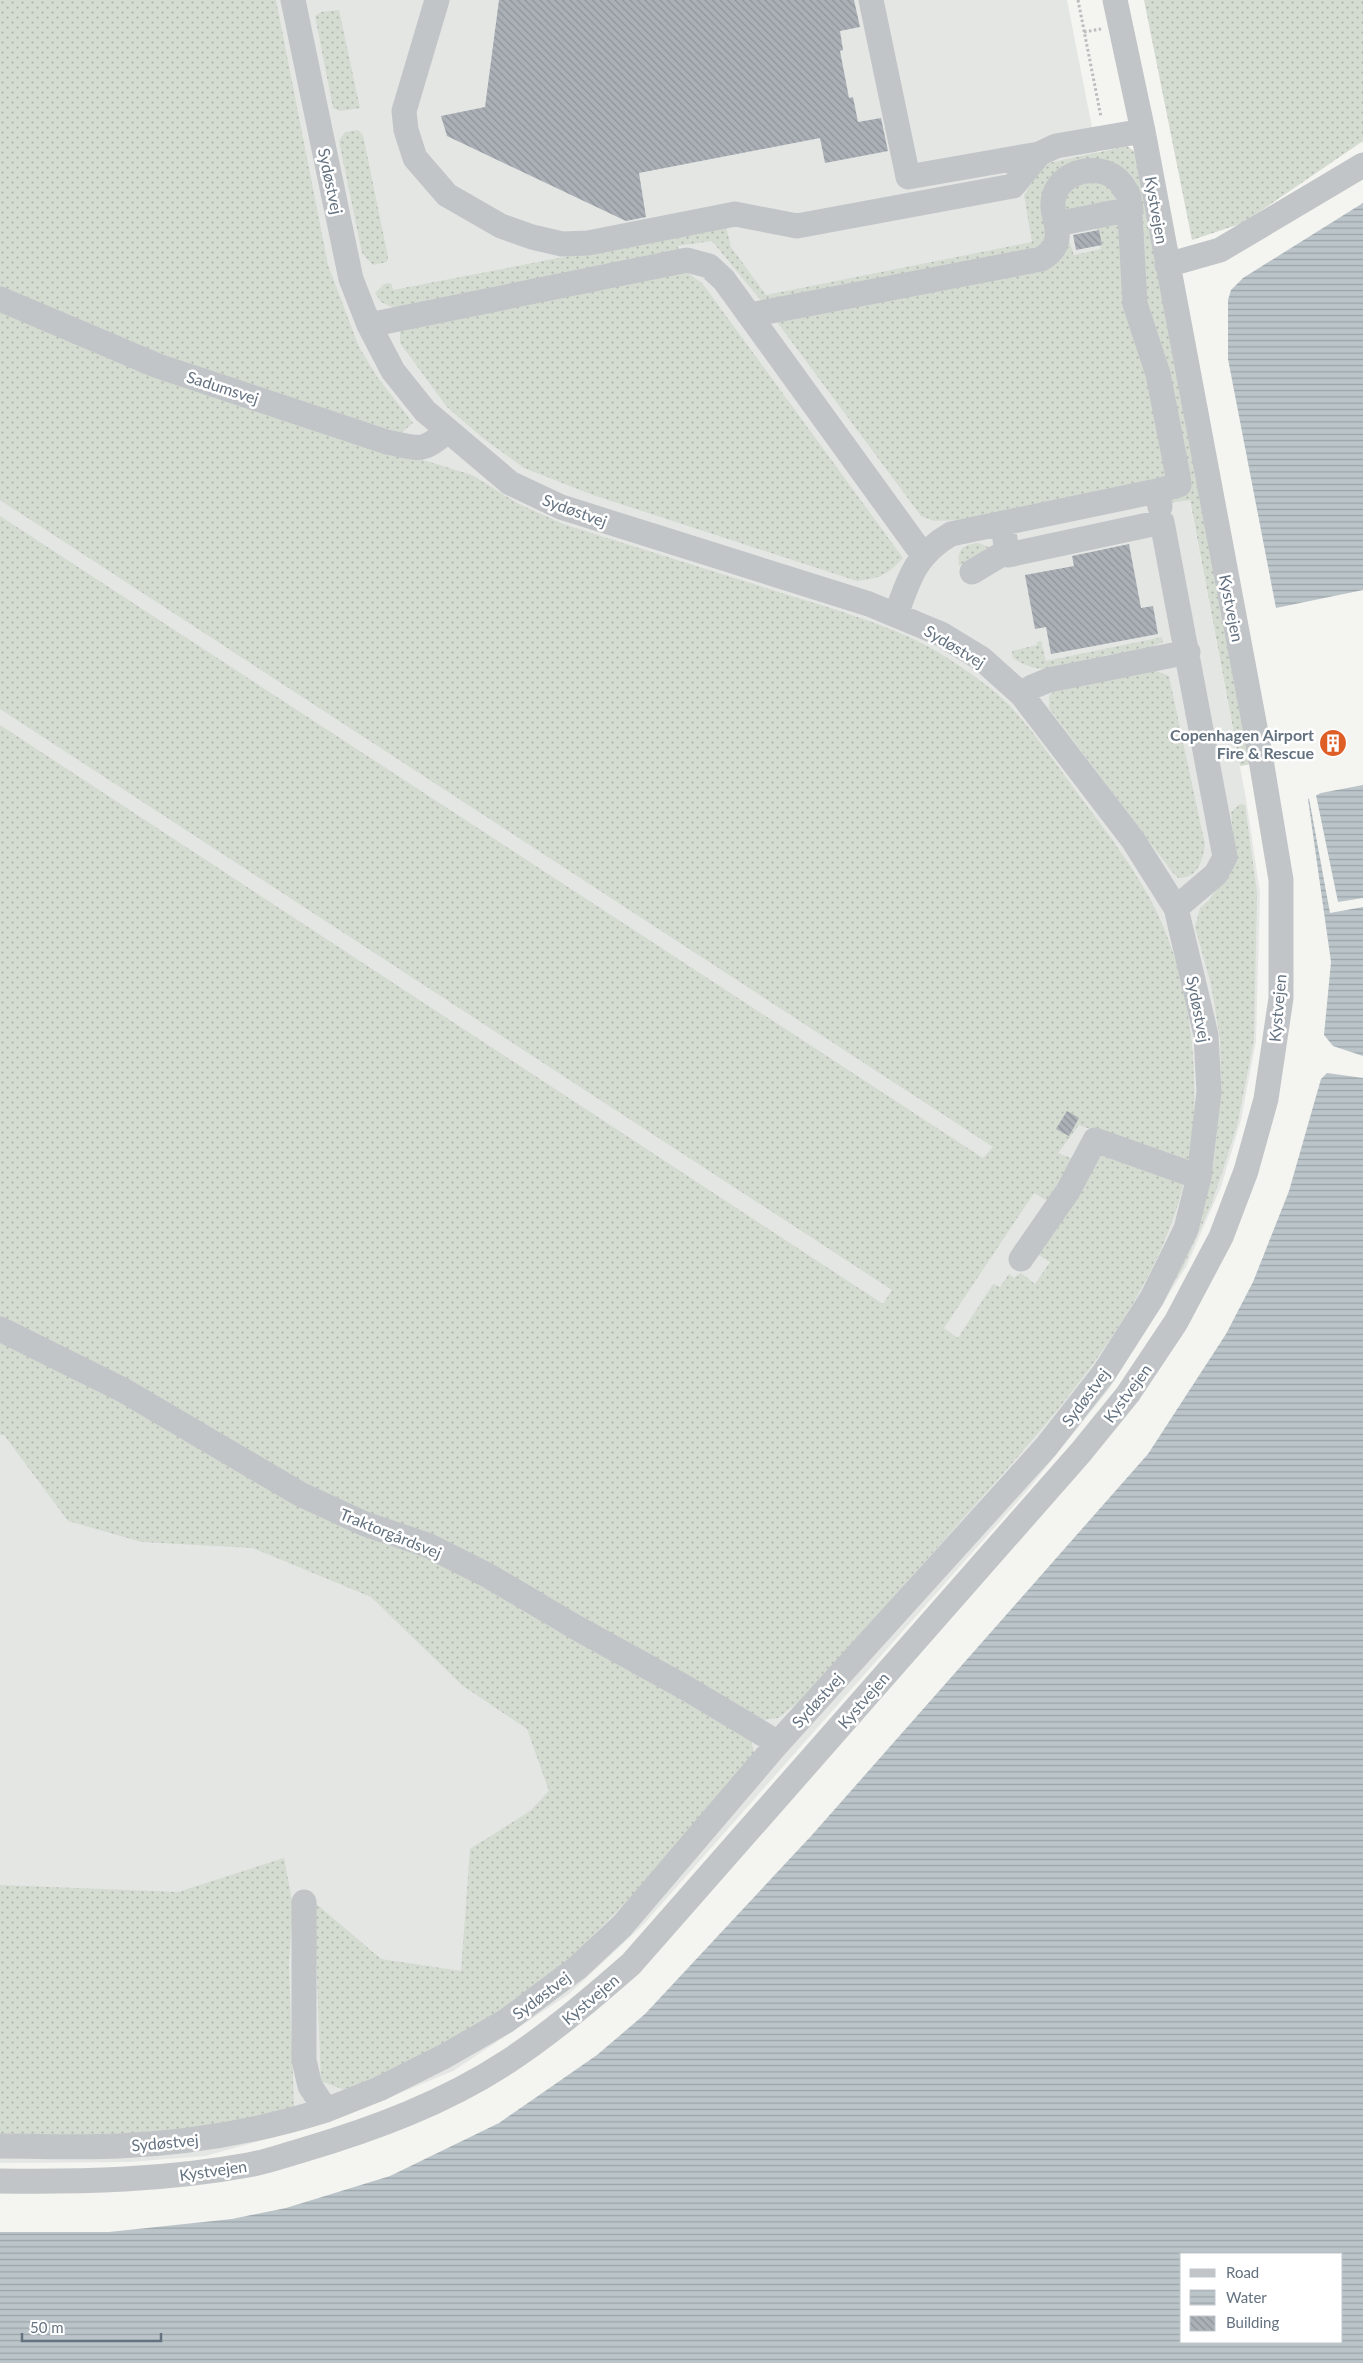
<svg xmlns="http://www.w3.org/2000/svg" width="1363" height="2363" font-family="Lato,sans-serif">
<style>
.built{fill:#e4e6e4}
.grass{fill:url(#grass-dots)}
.water{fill:url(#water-rules);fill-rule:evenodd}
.pier{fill:#f4f4f0}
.building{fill:url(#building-back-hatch)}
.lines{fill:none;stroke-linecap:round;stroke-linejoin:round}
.path{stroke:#bbbdbf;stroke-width:3;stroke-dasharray:2.5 2.5;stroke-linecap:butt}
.minor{stroke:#c2c5c8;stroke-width:25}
.labels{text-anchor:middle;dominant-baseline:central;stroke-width:5;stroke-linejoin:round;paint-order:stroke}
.street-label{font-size:16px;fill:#647280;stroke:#fff}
.poi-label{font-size:16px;font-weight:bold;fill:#647280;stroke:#fff;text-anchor:end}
</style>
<defs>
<pattern id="grass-dots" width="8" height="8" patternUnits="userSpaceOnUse" patternTransform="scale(1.25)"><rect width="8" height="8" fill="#d4dbd1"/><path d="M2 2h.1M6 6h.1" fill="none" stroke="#b0b6af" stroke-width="1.8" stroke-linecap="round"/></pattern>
<pattern id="water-rules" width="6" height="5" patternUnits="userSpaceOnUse" patternTransform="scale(1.25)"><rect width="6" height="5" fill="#bac4c9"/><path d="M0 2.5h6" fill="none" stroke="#9ba4a8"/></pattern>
<pattern id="building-back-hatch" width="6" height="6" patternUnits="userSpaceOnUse" patternTransform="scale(1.25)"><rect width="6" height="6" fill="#aab0b6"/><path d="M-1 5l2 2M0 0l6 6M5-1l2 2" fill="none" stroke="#8e9499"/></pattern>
</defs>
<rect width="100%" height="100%" fill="#f4f4f0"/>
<!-- built -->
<path class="built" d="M0,0H1067L1097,153L1157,327L1246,799L1260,893L1256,1041L1241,1120L1221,1187L1186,1267L1109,1389L1031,1486L643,1925L569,1994L453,2071L335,2120L205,2156L128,2162L0,2163Z"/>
<!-- grass -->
<path class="grass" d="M0,0H276L328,265L359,347L378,378L413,423L401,433L170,361L0,289Z
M1144,0H1363V141L1243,223L1192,240Z
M339,10L360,108L340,111L333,108L315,16L321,12Z
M358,130L363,135L388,257L387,262L373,265L362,253L339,141L345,132Z
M1127,146L1135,152L1252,764L1240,766L1190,500L1162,504L1183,492L1151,339L1130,188L1070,168L1047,246L763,303L712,241L677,246L681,252L396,309L381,302L375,293L384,284L391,283L393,290L719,227L725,222L731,247L766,295L1032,242L1024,195L1044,164Z
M1102,176L1121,199L1069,212L1064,206V191Z
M1124,216L1175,476L958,520L934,521L921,516L774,318L1069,240L1074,255L1101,249L1095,220Z
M685,271L702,283L903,558C887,575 881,578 857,581L593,495L524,468L484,439L447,407L400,343V330Z
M0,308L265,411L472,475L519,504L563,524C636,547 709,570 782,593C832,609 885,623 931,648C955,662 988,684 1008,704C1032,729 1052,758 1072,786C1099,822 1127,857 1149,897C1193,978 1199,1068 1192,1158L1180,1162L1079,1125L1058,1153L1078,1161L1051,1203L1034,1193L944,1328L958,1338L993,1284L1000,1287L1009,1274L1014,1278L1021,1273L1035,1284L1050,1262L1037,1254L1096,1150L1185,1178C1156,1306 1052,1419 967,1514C913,1575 860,1635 807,1695L778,1718L761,1720L361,1510L308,1487L0,1319V725L883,1304L892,1290L0,709V516L983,1158L993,1147L0,500Z
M978,543L989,547L959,566C957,549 962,545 978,543Z
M1162,637L1163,642L1147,649L1102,656V660C1069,666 1042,678 1013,658L1012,651L1037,645V642L1041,641L1046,661Z
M1154,670L1169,676L1205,845C1202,862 1198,878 1178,878L1173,873L1049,708V696L1055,690Z
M1240,804L1245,805L1257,892L1254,1040L1237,1126L1223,1170L1211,1205L1183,1268L1166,1295L1203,1206L1214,1162L1221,1090L1220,1040L1211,984L1195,927L1200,908L1209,900L1223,879L1234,848L1231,812Z
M0,1337L442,1561L751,1739L755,1758L640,1888L568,1961L492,2017L421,2057L347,2091L321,2081L314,1902L381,1959L461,1971L470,1849L530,1811L549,1791L527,1729L463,1686L371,1597L253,1548L142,1542L68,1521L4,1435H0Z
M284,1858L293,1906L289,1964L294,2107C236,2123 172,2135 110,2136C74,2137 37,2135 0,2135V1885L178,1892Z"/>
<!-- water -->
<path class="water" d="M1363,203V590L1276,608L1228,359V300L1231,290L1243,278Z
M1363,785V1056L1333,1046L1324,1035L1331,962L1308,799L1321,793Z
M1327,1073L1363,1078V2363H0V2232H109L232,2219L286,2208L390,2176L499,2123L597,2055L645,2014L812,1835L1148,1454L1226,1334L1253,1282L1289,1191L1321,1079ZM1182,2254H1342V2342H1182Z"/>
<!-- pier -->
<path class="pier" d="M1316,795L1338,902L1363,898V907L1330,913L1309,798Z"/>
<!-- building -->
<path class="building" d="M499,0H854L860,27L840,31L843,50L840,51L849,98L853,97L858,122L881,118L888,151L825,163L820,138L639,173L646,217L626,221L447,136L441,116L485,107Z
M1099,230L1102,245L1076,250L1073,235Z
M1129,544L1141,608L1153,606L1158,634L1051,654L1046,627L1035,629L1025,575L1074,566L1072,556Z
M1067,1111L1079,1118L1069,1136L1056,1129Z"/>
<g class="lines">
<!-- path -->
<path class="path" d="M1078,0L1101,117
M1084,32L1101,29
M1325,904H1328"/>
<!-- minor -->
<path class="minor" d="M293,0L351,279L369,325L393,371L425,411L510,483L561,507L869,604L941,634L982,659L1022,695L1133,840L1176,908L1206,1035L1209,1092L1199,1177L1186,1229L1152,1298L1104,1373L1046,1447L778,1743L622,1926L577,1968L506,2021L445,2056L379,2089L326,2110L310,2086L304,2060V1902
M437,0L404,111L406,130L415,158L447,195L501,226L532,237L562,244L588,243L735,214L797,226L1013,186L1039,154L908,177L871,0
M1039,154L1056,146L1143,131
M1057,224L1131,209
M1167,265L1220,250L1363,165
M0,299L158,366L387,442C418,448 422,454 447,431
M750,315L1041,259C1050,254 1056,248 1057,238C1059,227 1054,218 1053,207C1051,176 1089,162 1113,176C1121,181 1125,189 1129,197L1135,304L1158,374L1178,476L1179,485L1157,491
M369,325L687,260L709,266L724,280L923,555
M1002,523L1008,555L1162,522L1225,857L1216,874L1176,908
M972,572L1002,554L1008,555
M896,615C909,578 916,554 951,534L1157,491L1160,507
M1022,695L1032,687L1049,680L1188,652
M1021,1259L1068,1191L1095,1140L1199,1177
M0,1329L123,1390L300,1494L365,1524L427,1545L487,1575L577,1628L686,1688L778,1743
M0,2146C39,2146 79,2148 119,2146C189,2143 259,2131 326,2110
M0,2181C83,2182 167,2180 248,2165C267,2162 285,2155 303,2150C374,2129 444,2103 507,2062C551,2033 591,1999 631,1964L1081,1452L1128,1394L1176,1322L1221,1237L1246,1171L1266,1099L1281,998V880L1260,754L1143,131L1115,0"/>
</g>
<!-- icons -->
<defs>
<g id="building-disc" transform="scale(1.4375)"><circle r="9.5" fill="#de5e26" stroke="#fff"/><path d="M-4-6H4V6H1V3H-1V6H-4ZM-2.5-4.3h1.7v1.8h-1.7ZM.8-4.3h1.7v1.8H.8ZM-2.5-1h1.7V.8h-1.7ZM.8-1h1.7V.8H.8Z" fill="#fff"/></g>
</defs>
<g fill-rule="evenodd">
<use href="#building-disc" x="1333" y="743"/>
</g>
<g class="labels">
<!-- street labels -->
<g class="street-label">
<text transform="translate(331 181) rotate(78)">Sydøstvej</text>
<text transform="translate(1157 210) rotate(80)">Kystvejen</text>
<text transform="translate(223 387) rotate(18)">Sadumsvej</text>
<text transform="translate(575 510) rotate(20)">Sydøstvej</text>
<text transform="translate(1232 608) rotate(79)">Kystvejen</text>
<text transform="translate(955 646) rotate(31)">Sydøstvej</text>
<text transform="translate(1277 1008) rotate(-85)">Kystvejen</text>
<text transform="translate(1199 1009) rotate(79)">Sydøstvej</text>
<text transform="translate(1127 1393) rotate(-53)">Kystvejen</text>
<text transform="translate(1085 1397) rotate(-53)">Sydøstvej</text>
<text transform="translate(391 1533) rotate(22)">Traktorgårdsvej</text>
<text transform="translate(817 1700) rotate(-48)">Sydøstvej</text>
<text transform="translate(863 1700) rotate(-49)">Kystvejen</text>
<text transform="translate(541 1995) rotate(-37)">Sydøstvej</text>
<text transform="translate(590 1999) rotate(-40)">Kystvejen</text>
<text transform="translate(165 2142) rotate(-5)">Sydøstvej</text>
<text transform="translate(213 2170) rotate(-8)">Kystvejen</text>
</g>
<!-- poi labels -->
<g class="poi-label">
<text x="1314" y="734">Copenhagen Airport<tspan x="1314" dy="18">Fire &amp; Rescue</tspan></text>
</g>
</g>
<!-- legend -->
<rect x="1180" y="2253" width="162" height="90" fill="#ffffff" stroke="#c1c7cc"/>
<rect x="1190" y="2269" width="25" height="8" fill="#c2c5c8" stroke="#c1c7cc"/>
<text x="1226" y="2278" font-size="15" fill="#647280">Road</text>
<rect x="1190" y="2290" width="25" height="15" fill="url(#water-rules)" stroke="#c1c7cc"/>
<text x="1226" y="2303" font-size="15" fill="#647280">Water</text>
<rect x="1190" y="2316" width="25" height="15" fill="url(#building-back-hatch)" stroke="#c1c7cc"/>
<text x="1226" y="2328" font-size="15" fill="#647280">Building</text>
<!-- scale -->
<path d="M22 2333v8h139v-8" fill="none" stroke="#647280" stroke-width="2.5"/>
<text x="30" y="2333" font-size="15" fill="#647280" stroke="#ffffff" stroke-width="4" paint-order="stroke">50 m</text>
</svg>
